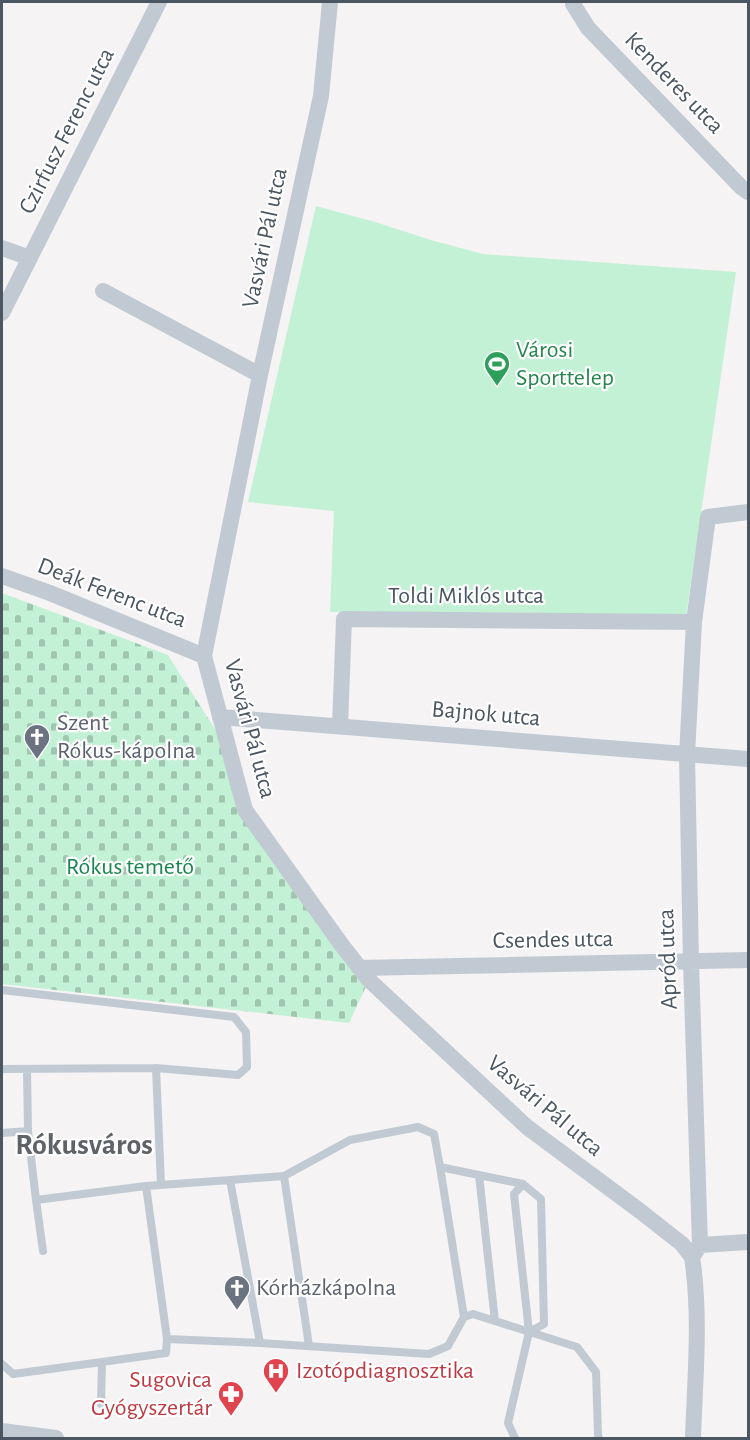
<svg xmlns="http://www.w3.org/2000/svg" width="750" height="1440" font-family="'Alegreya Sans',sans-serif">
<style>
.grass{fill:#c3f1d5}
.cemetery{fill:url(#cemetery-stones)}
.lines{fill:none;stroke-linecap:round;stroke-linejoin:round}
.service{stroke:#c1cad2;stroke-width:8}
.minor{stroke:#c1cad2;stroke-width:16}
.labels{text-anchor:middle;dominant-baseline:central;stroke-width:4.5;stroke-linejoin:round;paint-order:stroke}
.street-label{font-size:24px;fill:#4a5661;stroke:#fff}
.leisure-label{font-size:24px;fill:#27864d;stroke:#fff;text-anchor:start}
.worship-label{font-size:24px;fill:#5b616d;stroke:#fff;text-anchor:start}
.park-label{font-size:24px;fill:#17864f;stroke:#fff}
.health-label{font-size:24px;fill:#be3a42;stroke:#fff;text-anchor:start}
.district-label{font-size:30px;font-weight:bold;fill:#5f6368;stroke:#fff}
</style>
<defs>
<pattern id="cemetery-stones" width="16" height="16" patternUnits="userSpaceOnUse" patternTransform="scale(1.5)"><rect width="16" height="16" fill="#c3f1d5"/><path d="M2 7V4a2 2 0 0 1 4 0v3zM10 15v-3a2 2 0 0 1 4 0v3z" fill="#a0c6b0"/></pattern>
</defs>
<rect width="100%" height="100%" fill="#f5f3f3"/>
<!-- grass -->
<path class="grass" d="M316,206L375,222L434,241L483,254L736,272L686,617L330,612L334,511L248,502Z"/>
<!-- cemetery -->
<path class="cemetery" d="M2,593L168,655L228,750L245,810L369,980L349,1023L2,984Z"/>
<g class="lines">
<!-- service -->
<path class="service" d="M2,990L234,1017L246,1032L247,1067L238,1075L156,1068L2,1069
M156,1068L161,1185
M27,1069L28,1131
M2,1133L28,1131L36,1200L146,1186
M440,1167L464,1317
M479,1175L495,1321
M284,1176L350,1140L418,1127L434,1134L440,1167L523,1184L541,1199L544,1324L529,1332
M230,1180L284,1176L309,1346
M36,1200L43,1251
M167,1339L146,1186L230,1180L260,1343
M2,1364L13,1374L102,1362
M101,1404L102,1362L166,1353L167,1339L260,1343L429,1354L448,1346L464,1317L473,1314L577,1347L596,1372L598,1435L599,1438
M515,1438L508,1423L529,1332L514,1194L523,1184"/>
<!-- minor -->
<path class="minor" d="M330,2L321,96L260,375L204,656L245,810L341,944L369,980L527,1127L640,1211L682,1244L692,1257
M573,2V4L588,28L741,187L748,192
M2,248L30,258
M103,291L260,375
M2,313L159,2
M2,576L50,593L204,656
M220,717L748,759
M340,726L344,619L694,622
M359,968L748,960
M700,1245L748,1242
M2,1431L56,1438
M693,1438C695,1378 701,1317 692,1257L700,1245L691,962L687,755L694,622L708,517L748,512"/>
</g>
<!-- icons -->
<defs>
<g id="stadium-pin" transform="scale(1.35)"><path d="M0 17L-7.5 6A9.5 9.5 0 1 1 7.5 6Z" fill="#2e9e5b" stroke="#fff"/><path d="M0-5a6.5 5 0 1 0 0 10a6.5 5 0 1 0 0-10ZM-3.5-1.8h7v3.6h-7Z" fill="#fff"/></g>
<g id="church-pin" transform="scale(1.35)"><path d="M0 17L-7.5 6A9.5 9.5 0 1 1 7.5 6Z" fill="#6b7280" stroke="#fff"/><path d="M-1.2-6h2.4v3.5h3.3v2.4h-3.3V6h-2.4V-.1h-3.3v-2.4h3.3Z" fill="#fff"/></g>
<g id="hospital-pin" transform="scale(1.35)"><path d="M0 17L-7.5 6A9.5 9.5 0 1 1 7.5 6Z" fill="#e0444e" stroke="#fff"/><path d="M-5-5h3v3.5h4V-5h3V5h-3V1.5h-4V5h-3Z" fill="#fff"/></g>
<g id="pharmacy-pin" transform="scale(1.35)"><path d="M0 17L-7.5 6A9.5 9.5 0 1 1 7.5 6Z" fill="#e0444e" stroke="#fff"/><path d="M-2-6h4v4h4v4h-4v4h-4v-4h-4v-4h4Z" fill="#fff"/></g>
</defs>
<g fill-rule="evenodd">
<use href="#stadium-pin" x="497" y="364"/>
<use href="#church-pin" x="37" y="737"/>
<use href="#church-pin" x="237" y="1288"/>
<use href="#hospital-pin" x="276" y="1371"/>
<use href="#pharmacy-pin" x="231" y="1394"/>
</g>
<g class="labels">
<!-- street labels -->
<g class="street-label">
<text transform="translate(674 83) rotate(46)">Kenderes utca</text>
<text transform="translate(67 131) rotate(-63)">Czirfusz Ferenc utca</text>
<text transform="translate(265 238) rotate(-78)">Vasvári Pál utca</text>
<text transform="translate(112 593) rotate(21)">Deák Ferenc utca</text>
<text x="466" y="596">Toldi Miklós utca</text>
<text transform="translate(486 714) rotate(5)">Bajnok utca</text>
<text transform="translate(250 729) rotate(75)">Vasvári Pál utca</text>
<text transform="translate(553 940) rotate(-1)">Csendes utca</text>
<text transform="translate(668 959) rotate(-92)">Apród utca</text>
<text transform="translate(545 1106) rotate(40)">Vasvári Pál utca</text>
</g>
<!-- leisure labels -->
<g class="leisure-label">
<text x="516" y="350">Városi<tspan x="516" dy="28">Sporttelep</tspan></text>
</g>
<!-- worship labels -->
<g class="worship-label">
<text x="57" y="723">Szent<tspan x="57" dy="28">Rókus-kápolna</tspan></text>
<text x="256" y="1288">Kórházkápolna</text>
</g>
<!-- park labels -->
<g class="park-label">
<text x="130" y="867">Rókus temető</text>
</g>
<!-- health labels -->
<g class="health-label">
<text x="296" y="1371">Izotópdiagnosztika</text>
<text x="212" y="1380" text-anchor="end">Sugovica<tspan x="212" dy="28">Gyógyszertár</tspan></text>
</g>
<!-- district labels -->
<g class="district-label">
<text x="84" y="1145">Rókusváros</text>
</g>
</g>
<!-- border -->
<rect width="750" height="1440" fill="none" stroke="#4a5661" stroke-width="6"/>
</svg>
